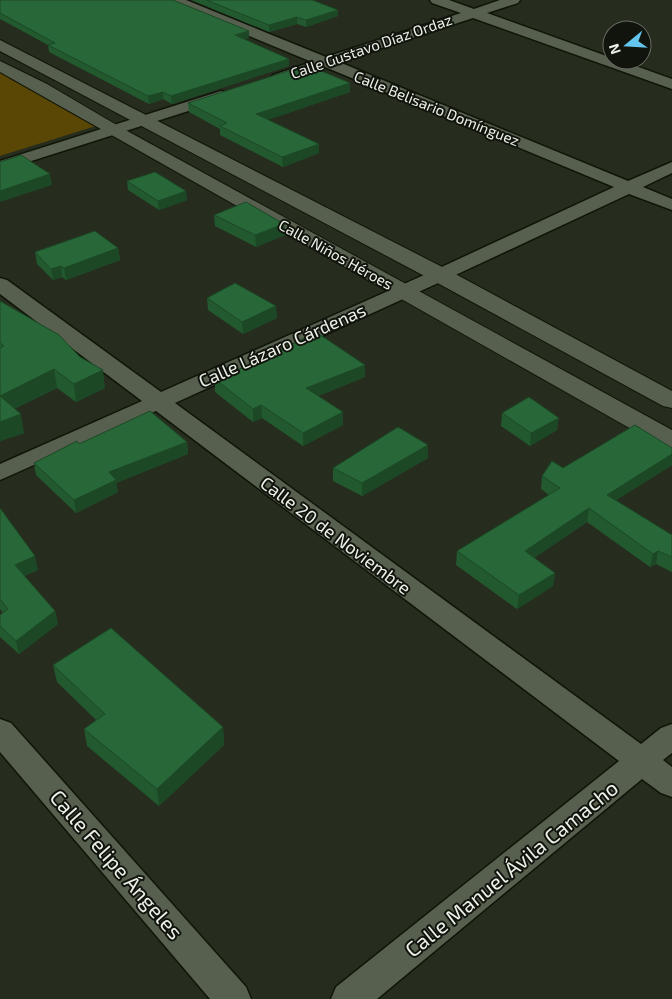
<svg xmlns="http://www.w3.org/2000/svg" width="672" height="999" font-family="'Exo 2',sans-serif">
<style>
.green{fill:#5b4705}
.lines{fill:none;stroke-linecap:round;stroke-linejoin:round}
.minor-casing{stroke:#0f1508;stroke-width:3}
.tertiary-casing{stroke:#0f1508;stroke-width:2}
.minor{fill:#575f4e;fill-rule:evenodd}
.tertiary{fill:#575f4e;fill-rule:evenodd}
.wall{fill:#22592f}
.shaded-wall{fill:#1c4826}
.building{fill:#286737;stroke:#1c4826}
.labels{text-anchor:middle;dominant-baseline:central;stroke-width:4;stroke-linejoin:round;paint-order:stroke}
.far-street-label{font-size:15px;fill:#ecf1e8;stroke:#11140d}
.street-label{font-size:18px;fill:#ecf1e8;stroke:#11140d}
.near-street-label{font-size:21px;fill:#ecf1e8;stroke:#11140d}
</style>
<rect width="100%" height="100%" fill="#262d1e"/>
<!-- green -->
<path class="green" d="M0,69L99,125L0,156Z"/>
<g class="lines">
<!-- minor casing -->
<g class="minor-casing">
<path id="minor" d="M168,0H186L326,57L461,13L432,3L430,0H449L474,9L500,0H520L518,3L487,13L612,58V60H619L672,79V89L473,18L339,62L628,181L672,162V173L643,187L672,199V210L629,194L447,279L175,403L641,744L661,728L672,724V753L663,760L672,767V797L661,793L642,779L377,999H331L336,987L619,761L156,411L0,480V464L142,401L0,294V278L7,280L161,392L433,271L614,187L325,67L283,81H273L271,78L273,75L312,62L170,3Z
M221,91L226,93L229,96L226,99L0,171V161Z
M0,719L11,723L246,987L251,999H210L0,752Z"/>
</g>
<!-- tertiary casing -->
<g class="tertiary-casing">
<path id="tertiary" d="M0,40L448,270L672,391V408L663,406L432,280L0,51Z
M0,61L47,84L120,127L672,430V449L663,447L0,72Z"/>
</g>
<!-- minor -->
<use href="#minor" class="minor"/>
<!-- tertiary -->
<use href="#tertiary" class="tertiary"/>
</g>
<!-- wall -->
<path class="wall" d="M0,0L249,31V38L244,39L289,66L172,104L163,99L149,104L49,52L48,45L0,19Z
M191,0H312L338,10V16L306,27L297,24L269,32Z
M350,83V92L267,120L319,144V153L283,167L220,135V129L189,112L188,103Z
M127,181L187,200L159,210L128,190Z
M214,215L284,224L285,235L256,247L215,226Z
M118,248L120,260L66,280L62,277L53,280L37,264L35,252Z
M207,298L277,318L243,334L208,310Z
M0,301L105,388L76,402L57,388L14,409L24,433L0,441Z
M365,365V377L318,396L343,425L303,446L262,418L253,422L215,392V379Z
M502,413L557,430L530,446L501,426Z
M187,442L188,454L116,483L118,492L76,513L36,475L34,463L79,444Z
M672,448V465L616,500L672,535V572L656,564L650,567L587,522L534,558L555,573L553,586L517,609L456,565L457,551L549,495L541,489L542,476L563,468Z
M428,458L362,496L333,481V468Z
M0,508L38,570L24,576L55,611L58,624L19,654L0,637V615L3,613L0,609Z
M53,665L223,727L224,745L159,806L87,746L84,729L96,720L57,682Z"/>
<!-- shaded-wall -->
<path class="shaded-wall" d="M338,10V16L306,27V20Z
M297,17V24L269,32V25Z
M249,31V38L235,42V35Z
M289,59V66L172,104L171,96Z
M350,83V92L256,124V114Z
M163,92V99L149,104L148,96Z
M319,144V153L283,167L282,157Z
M50,174L52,185L0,202V191Z
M186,191L187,200L159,210L158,201Z
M284,224L285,235L256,247L255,235Z
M118,248L120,260L66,280L64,268Z
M61,266L62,277L53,280L51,269Z
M276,306L277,318L243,334L242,322Z
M365,365V377L306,401V388Z
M54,369L57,388L3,414L0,396Z
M103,370L105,388L76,402L74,384Z
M261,405L262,418L253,422V409Z
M343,412V425L303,446V433Z
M21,414L24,433L0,441V422Z
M559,418L557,430L530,446L531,433Z
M187,442L188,454L116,483L118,492L76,513L74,500L109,472Z
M428,445V458L362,496V483Z
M672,454V465L604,508L607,495Z
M589,508L587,522L524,565L525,551Z
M658,551L656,564L650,567L653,554Z
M35,556L38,570L18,578L15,565Z
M555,573L553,586L517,609L519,595Z
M55,611L58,624L19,654L16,641Z
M223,727L224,745L159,806L157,789Z"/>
<!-- building -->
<path class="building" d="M0,0H173L249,31L235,35L289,59L171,96L163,92L148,96L48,45L55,43L0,13Z
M206,0H312L338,10L306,20L297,17L269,25Z
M307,65L350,83L256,114L319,144L282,157L220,126L227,123L188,103Z
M21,155L50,174L0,191V162Z
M155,172L186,191L158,201L127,181Z
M246,202L284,224L255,235L214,215Z
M95,231L118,248L64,268L61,266L51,269L35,252Z
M235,283L276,306L242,322L207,298Z
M0,301L59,335L80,357L103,370L74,384L54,369L0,396V348L4,346L0,343Z
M316,332L365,365L306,388L343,412L303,433L261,405L253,409L215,379L259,361Z
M0,396L21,414L0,422Z
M529,397L559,418L531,433L502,413Z
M150,411L187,442L109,472L116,480L74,500L34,463L77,441L79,444Z
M635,425L672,448V454L607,495L672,535V557L658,551L653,554L589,508L525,551L555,573L519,595L457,551L560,488L542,476L552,461L563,468Z
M398,427L428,445L362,483L333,468Z
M0,508L35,556L15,565L55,611L16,641L0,626V615L8,609L0,599Z
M111,628L223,727L157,789L84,729L105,714L53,665Z"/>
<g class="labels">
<!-- far-street labels -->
<g class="far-street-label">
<text transform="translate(371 46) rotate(-19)">Calle Gustavo Díaz Ordaz</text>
<text transform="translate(437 108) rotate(22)">Calle Belisario Domínguez</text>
<text transform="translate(336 254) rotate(29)">Calle Niños Héroes</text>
</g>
<!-- street labels -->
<g class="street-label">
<text transform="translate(282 345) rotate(-24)">Calle Lázaro Cárdenas</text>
<text transform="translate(336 535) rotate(37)">Calle 20 de Noviembre</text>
</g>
<!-- near-street labels -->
<g class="near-street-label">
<text transform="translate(117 864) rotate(49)">Calle Felipe Ángeles</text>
<text transform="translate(511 868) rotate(-39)">Calle Manuel Ávila Camacho</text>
</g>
</g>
<!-- north arrow -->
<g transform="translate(627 45) rotate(252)"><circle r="24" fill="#11140d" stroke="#696c65"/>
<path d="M0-4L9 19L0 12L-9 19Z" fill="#64c5ee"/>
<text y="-8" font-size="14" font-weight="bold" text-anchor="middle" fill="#ecf1e8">N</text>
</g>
</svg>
